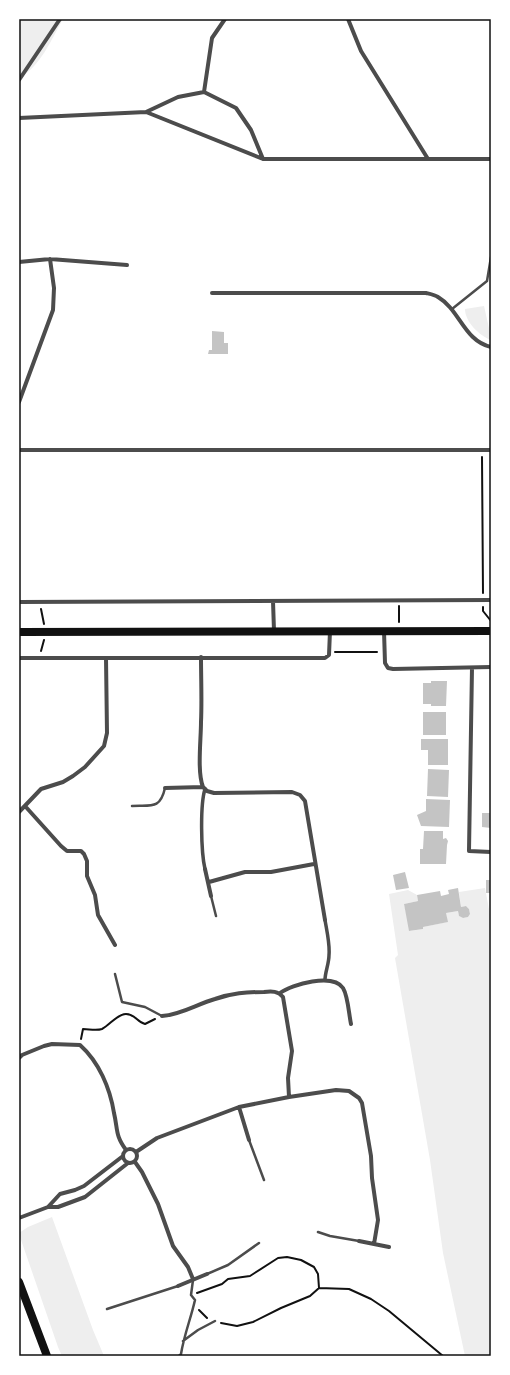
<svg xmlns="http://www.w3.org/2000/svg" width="510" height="1375" font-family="'Noto Sans',sans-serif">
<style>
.green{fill:#eee}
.building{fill:#c4c4c4}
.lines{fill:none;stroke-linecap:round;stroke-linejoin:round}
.path{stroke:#111;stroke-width:2}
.service{stroke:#4c4c4c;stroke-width:2.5}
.pedestrian{stroke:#4c4c4c;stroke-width:3.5}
.minor{stroke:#4c4c4c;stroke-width:4}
.primary{stroke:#111;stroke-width:8}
.neatline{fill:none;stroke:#111;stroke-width:1.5}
</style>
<rect width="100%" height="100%" fill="#fff"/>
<!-- green -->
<path class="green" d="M19,19H63C51,40 41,66 19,78Z
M484,306L491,337V340C480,336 465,322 465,309Z
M485,888L491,920V1356H465L443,1253L430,1160L395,958L398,955L389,894L408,890L417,895L418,901L404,904L410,931L423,929V927L447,922L446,913L458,911L459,916L463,918L468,917L470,914L469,909L466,906L461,907L459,892Z
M52,1217L93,1330L104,1356H62L58,1347L19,1234V1233L28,1227Z"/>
<!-- building -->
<path class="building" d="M212,331L224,332V343H228V354H208L209,350H212Z
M431,681H447L446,706H431V704H423V683H431Z
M423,712H446V735H423Z
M421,739H448V765H428V750H421Z
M428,769L449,770L448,797L427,796Z
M426,799L450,800L449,827L421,826L417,815L426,811Z
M482,813H491V828L482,827Z
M424,831H443V839L446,838L448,841L447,845L446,864H420V849H423Z
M405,872L409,888L396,890L393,875Z
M486,880H491V893H486Z
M458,888L461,907L466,906L469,909L470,914L468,917L463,918L459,916L458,911L446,913L448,922L423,927V929L409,931L404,904L418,901L417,895L440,891L441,896L449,894L448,890Z"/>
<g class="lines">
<!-- path -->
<path class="path" d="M482,457L483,593
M483,607V611L491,621
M41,609L44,624
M399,622V606
M41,651L44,640
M335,652H377
M81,1039L83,1029C89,1029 96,1031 102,1029C110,1025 117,1014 126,1014C135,1014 137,1022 145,1024L155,1019
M197,1293L222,1284L228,1279L250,1276L278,1258L287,1257L301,1260L314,1267L318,1274L319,1288
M199,1310L207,1318
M221,1323L237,1326L253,1322L281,1308L310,1296L319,1288L349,1289L371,1299L389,1311L443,1356"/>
<!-- service -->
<path class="service" d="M452,309L487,281L491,257
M132,806C151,805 160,810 165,788
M211,896L216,916
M115,974L122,1002L145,1007L162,1016
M249,1140L264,1180
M318,1232L330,1236L359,1241
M207,1274L228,1265L259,1243
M107,1309L178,1286
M183,1341L198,1330L215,1321
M179,1356L181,1354C184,1335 191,1318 195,1300L191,1295L193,1280"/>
<!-- pedestrian -->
<path class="pedestrian" d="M205,789C200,805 201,852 205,869
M325,920C327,932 330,944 329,955C329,964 325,972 325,980"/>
<!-- minor -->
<path class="minor" d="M348,19L361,51L428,159
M19,80L60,19
M204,92L212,38L225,19
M146,112L178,97L204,92L236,108L251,130L263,159
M19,118L146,112L263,159H491
M19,262L50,259L127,265
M212,293H426C430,294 435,295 438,297C460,310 464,341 491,347
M19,402L53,310L54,288L50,259
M19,450H490
M273,601L274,631
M19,602L491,600
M384,631L385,663L388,668L393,669L491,667
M19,658H325L329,655L330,631
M472,668L469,851L491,852
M203,787L207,791L214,793L292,792L300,795L305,801L325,920
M165,788L203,787C197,772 201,740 201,722C202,701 201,679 201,657
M25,806L61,846L67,851H81L84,854L87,861V876L95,895L98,915L115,945
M19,812L41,789L63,782L73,776L85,767L104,746L107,733L106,658
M205,869L211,896
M209,882L245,872H271L314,864
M280,993C292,984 333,973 343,988C348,996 349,1015 351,1024
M162,1016C181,1015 197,1004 215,999C232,993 246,992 264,992C272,991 278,991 283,997L292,1051L288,1078L289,1097
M19,1058L22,1055L44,1046L52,1044L80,1045C99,1062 110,1088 114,1113C118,1130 115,1135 126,1150
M239,1107L249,1140
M123 1156a7 7 0 1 1 14 0a7 7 0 1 1-14 0Z
M136,1152L157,1138L239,1107L289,1097L336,1090L349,1091L359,1098L362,1103L371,1156L372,1178L378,1220L374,1244
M135,1162L142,1172L158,1204L173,1246L188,1267L193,1279
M48,1207L60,1194L75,1190L84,1186L123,1156
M19,1218L48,1207H58L85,1197L128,1163
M359,1241L389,1247
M178,1286L207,1274"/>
<!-- primary -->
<path class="primary" d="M19,632L491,631
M19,1282L47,1356"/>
</g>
<!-- border -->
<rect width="510" height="1375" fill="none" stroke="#ffffff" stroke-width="40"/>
<rect x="20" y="20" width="470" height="1335" class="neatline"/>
</svg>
